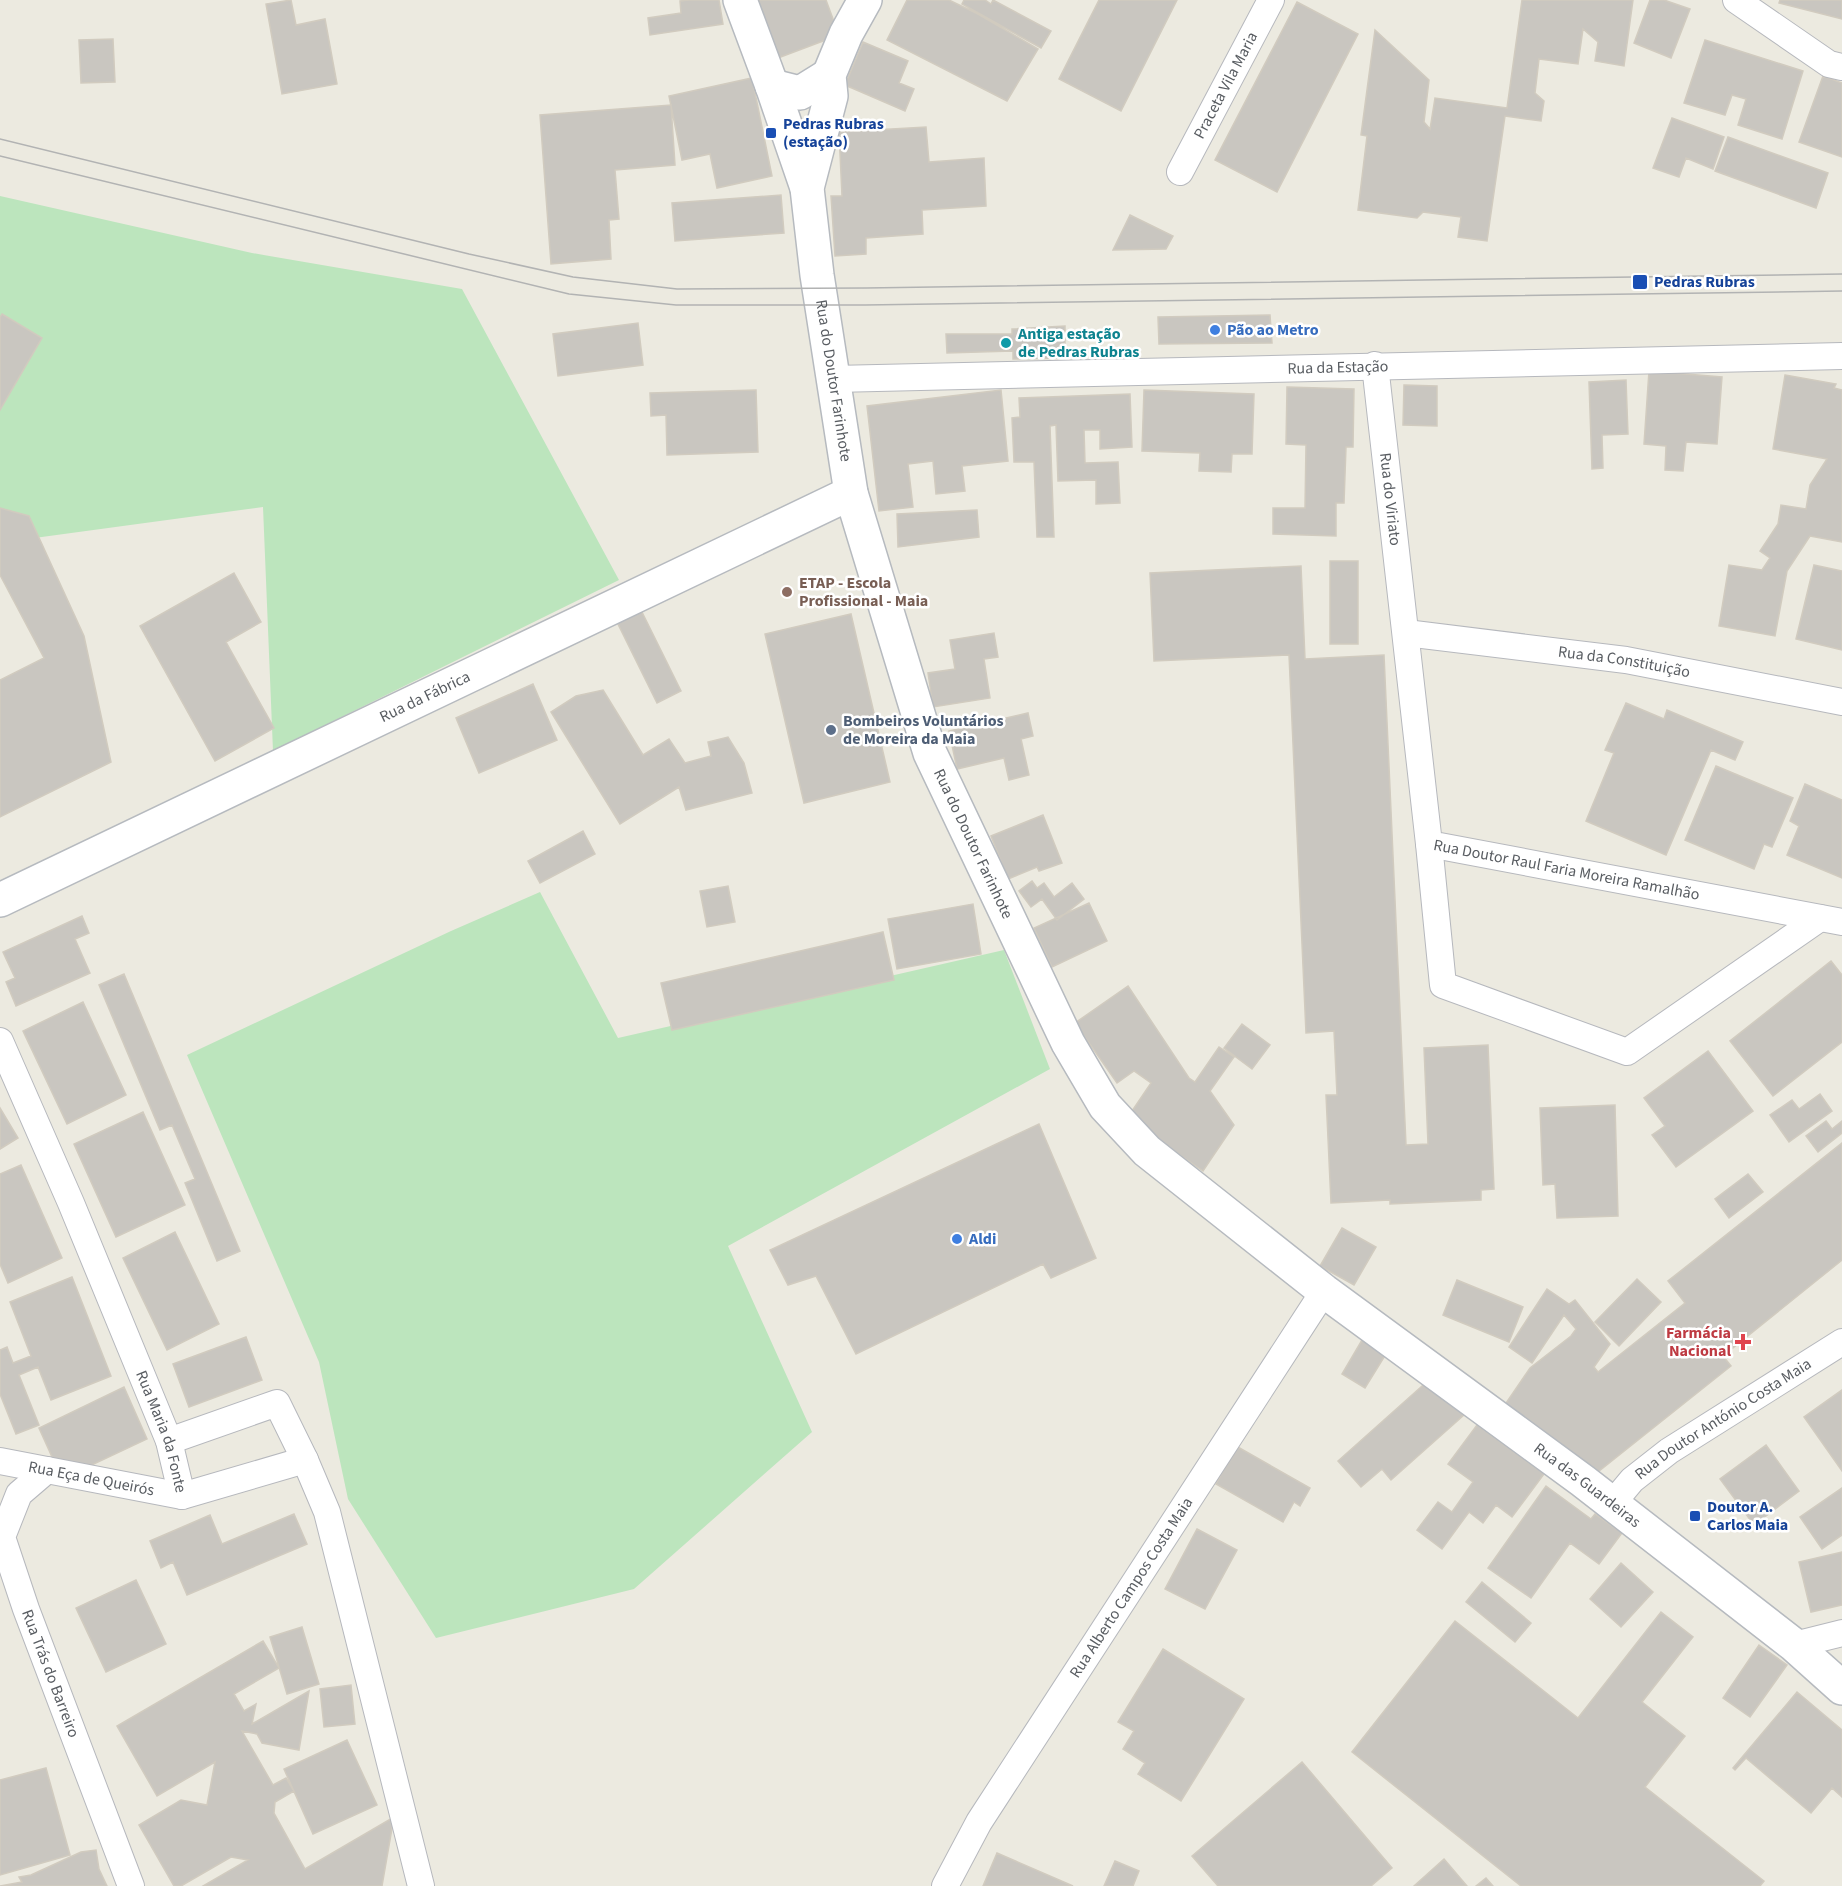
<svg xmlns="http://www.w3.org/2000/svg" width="1842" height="1886" font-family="'Source Sans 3',sans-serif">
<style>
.green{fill:#bce5bd}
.building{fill:#c9c6c0;stroke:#d1cbbf;stroke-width:1.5}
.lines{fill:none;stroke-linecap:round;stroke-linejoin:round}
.street-casing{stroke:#b6b8bd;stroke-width:28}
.secondary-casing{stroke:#b6babf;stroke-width:36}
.street{stroke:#fff;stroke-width:26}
.secondary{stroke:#fff;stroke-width:33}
.tram{stroke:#b2b3b3;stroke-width:1.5}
.transit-dot{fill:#1a4fb4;stroke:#fff;stroke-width:2}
.shop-dot{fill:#3f7fe0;stroke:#fff;stroke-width:2}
.culture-dot{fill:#0f9aa8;stroke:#fff;stroke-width:2}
.education-dot{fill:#8d6e63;stroke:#fff;stroke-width:2}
.service-dot{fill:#5c6f8a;stroke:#fff;stroke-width:2}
.health-dot{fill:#e0444e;stroke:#fff;stroke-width:2}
.labels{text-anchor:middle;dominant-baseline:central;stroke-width:5;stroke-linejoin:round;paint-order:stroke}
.street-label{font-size:16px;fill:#595d62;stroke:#fff}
.transit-label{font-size:16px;font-weight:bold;fill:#164399;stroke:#fff;text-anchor:start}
.shop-label{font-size:16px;font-weight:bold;fill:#366cbe;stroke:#fff;text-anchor:start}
.culture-label{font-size:16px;font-weight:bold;fill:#0d838f;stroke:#fff;text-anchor:start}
.education-label{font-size:16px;font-weight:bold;fill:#785e54;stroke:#fff;text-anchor:start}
.service-label{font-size:16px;font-weight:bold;fill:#4e5e75;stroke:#fff;text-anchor:start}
.health-label{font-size:16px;font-weight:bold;fill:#be3a42;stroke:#fff;text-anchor:end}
</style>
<rect width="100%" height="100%" fill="#eceae0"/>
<!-- green -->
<path class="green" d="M0,196L252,253L462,289L619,580L273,751L263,507L27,539L0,531Z
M540,892L618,1038L1004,950L1050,1069L728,1246L812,1432L634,1589L436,1638L348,1499L319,1362L187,1055L451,931Z"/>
<!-- building -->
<path class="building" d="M291,0L296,25L325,19L337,84L282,94L266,4Z
M689,0H719L723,24L650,35L648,18L681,13L680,1Z
M756,0H826L839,35L778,58Z
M907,0H949L978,14L1038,49L1007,101L887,40Z
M964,0H985L991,4L993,0L1051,31L1041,48L962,4Z
M1099,0H1177L1121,111L1059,79Z
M1522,0H1633L1624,66L1595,61L1598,42L1583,29L1578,64L1539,59L1535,93L1544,101L1541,121L1505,116L1487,241L1458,237L1461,217L1423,212L1417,218L1358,210L1367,136L1361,135L1375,30L1429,80L1424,122L1430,129L1435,98L1507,108Z
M1650,0H1664L1690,9L1671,58L1634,43Z
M1780,0H1842V19L1779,3Z
M1297,2L1358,34L1277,192L1215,160Z
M113,39L115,82L81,83L79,40Z
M1705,40L1803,71L1782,139L1738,125L1746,99L1732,95L1725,115L1684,103Z
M863,42L908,61L899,83L914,89L905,111L845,85Z
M1823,76L1842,83V157L1799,142Z
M752,78L772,176L717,188L710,154L682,160L669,96Z
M671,105L675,165L615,170L619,219L609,220L611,259L551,264L540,115Z
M1672,118L1724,137L1713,169L1686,158L1679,177L1653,168Z
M926,127L929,162L984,158L986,206L922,210L923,234L866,238V254L835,256L831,196H842L839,132Z
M1728,137L1828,173L1816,208L1715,171Z
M781,195L784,233L675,241L672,203Z
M1130,215L1173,236L1166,249L1113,250Z
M2,314L42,338L0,410V317Z
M1270,315L1272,343L1159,344L1158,317Z
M638,323L643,365L558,376L553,334Z
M1065,326V358L1013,359V351L947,353L946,334H1012V329Z
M1649,371L1722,377L1717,444L1686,442L1683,471L1665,470L1666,446L1644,444Z
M1785,375L1836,384L1834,388L1842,390V542L1810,536L1787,571L1775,636L1719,626L1729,565L1762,570L1770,558L1760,551L1778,524L1781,505L1806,509L1810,485L1827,459L1773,449Z
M1626,380L1628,434L1602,435L1603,468L1592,469L1589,382Z
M1404,385L1437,386V426L1403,425Z
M1287,387L1354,389L1353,447H1346L1344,503H1336V536L1273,534V508H1305L1306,445L1286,444Z
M756,390L758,452L667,455L666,415L651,416L650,393Z
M1001,390L1008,461L962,466L965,491L936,494L933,461L908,464L913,507L879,511L867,406Z
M1144,390L1254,394L1252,454H1232L1231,472L1199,471L1200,453L1142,451Z
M1130,394L1132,447L1100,449V430H1084L1085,463L1118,462L1120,503L1096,504V480L1058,481L1056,425L1050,426L1054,537H1037L1034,462H1014L1012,418L1020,417L1019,398Z
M0,508L29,516L84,636L111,762L0,817V680L44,658L0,575Z
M977,510L979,537L898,547L897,514Z
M1330,561H1358V644H1330Z
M1814,565L1842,571V650L1796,639Z
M1301,566L1305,659L1384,655L1406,1145L1428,1144L1424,1048L1488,1045L1494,1189L1481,1190V1200L1390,1204V1200L1331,1203L1326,1095H1337L1334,1031L1306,1033L1289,655L1154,661L1150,573Z
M234,573L261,622L226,642L274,728L215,761L140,626Z
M638,604L681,691L657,703L614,616Z
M851,614L890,782L804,803L765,634Z
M994,633L998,657L984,659L990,698L933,707L928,673L955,669L950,640Z
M533,684L557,740L479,773L456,718Z
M603,690L643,755L669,739L685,763L711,756L708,742L728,737L744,763L752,793L686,810L679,787L620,824L551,712L576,696Z
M1626,703L1664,719L1667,710L1743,742L1735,760L1711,750L1666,855L1586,821L1614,753L1605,750Z
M1028,713L1033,736L1021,739L1029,775L1009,780L1004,758L957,769L949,731Z
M1716,766L1793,798L1772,847L1764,844L1754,869L1685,840Z
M1805,784L1842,800V878L1787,855L1799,826L1790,821Z
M1043,815L1062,863L1039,871L1037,867L1008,879L991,836Z
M583,831L595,854L540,883L528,861Z
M1032,881L1037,888L1044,883L1054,897L1072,883L1084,899L1057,920L1042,899L1031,907L1019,891Z
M728,886L735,922L707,927L700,891Z
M1089,903L1107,941L1052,967L1034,928Z
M973,904L981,954L897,969L888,919Z
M82,916L89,933L75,939L90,973L16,1006L6,982L15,978L3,952Z
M883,932L894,980L672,1030L661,983Z
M1831,961L1842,975V1042L1773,1096L1730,1041Z
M124,974L240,1251L217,1261L185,1183L195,1179L172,1125L160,1130L99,985Z
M1128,986L1189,1078L1195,1082L1219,1047L1234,1057L1210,1091L1234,1125L1203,1171L1147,1132L1132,1111L1151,1083L1134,1071L1117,1083L1075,1023Z
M83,1002L126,1095L67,1124L23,1031Z
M1242,1024L1270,1045L1252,1069L1224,1048Z
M1708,1051L1753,1111L1676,1167L1652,1135L1665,1126L1644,1098Z
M1820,1094L1832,1111L1789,1142L1770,1115L1792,1100L1799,1109Z
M1615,1105L1618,1216L1557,1218L1555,1184L1543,1185L1540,1108Z
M0,1108L18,1138L0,1149Z
M143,1112L185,1205L116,1237L74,1144Z
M1826,1121L1832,1129L1842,1121V1133L1818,1152L1806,1136Z
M1039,1124L1096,1258L1051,1278L1043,1264L856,1354L816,1276L788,1285L770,1250Z
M1842,1143V1260L1723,1356L1731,1366L1599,1471L1504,1406L1530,1368L1571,1336L1576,1329L1564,1315L1532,1363L1509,1347L1547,1289L1569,1304L1575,1300L1610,1344L1594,1367L1598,1372L1685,1303L1668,1281Z
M21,1165L62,1258L8,1283L0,1264V1174Z
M1748,1174L1763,1192L1729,1218L1715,1199Z
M1342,1228L1376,1247L1354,1285L1320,1266Z
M175,1232L219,1324L167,1350L123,1258Z
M72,1277L111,1376L51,1400L38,1367L19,1375L39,1425L16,1434L0,1394V1350L7,1347L13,1363L31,1356L10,1302Z
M1637,1279L1661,1302L1619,1346L1595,1322Z
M1457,1280L1523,1307L1509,1342L1443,1315Z
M246,1337L262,1380L189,1407L173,1364Z
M1362,1340L1386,1354L1365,1388L1342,1374Z
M1431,1378L1464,1415L1391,1480L1382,1469L1361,1487L1338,1461Z
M124,1387L147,1439L62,1479L39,1428Z
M1842,1390V1471L1804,1417Z
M1477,1425L1544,1474L1512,1517L1496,1505L1483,1523L1469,1512L1442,1549L1417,1530L1438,1502L1452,1512L1473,1482L1448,1464Z
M1766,1445L1799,1491L1754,1525L1720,1479Z
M1236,1446L1310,1488L1300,1506L1294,1502L1283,1522L1216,1484Z
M1546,1486L1591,1519L1595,1514L1622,1533L1599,1564L1570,1543L1531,1598L1488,1568Z
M1842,1488V1535L1822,1549L1800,1517Z
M294,1514L307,1544L187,1595L173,1562L161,1568L150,1541L210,1515L222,1544Z
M1197,1529L1237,1550L1205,1609L1165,1589Z
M1842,1552V1605L1811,1612L1799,1562Z
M1621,1563L1653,1592L1621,1627L1590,1599Z
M136,1580L166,1644L106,1672L76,1608Z
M1482,1582L1531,1623L1515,1642L1466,1602Z
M1661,1612L1693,1637L1642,1702L1685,1736L1645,1787L1764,1881L1760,1886H1521L1352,1752L1455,1621L1578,1718Z
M302,1627L319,1684L287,1694L270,1637Z
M263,1641L279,1668L234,1694L244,1711L256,1704L252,1724L309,1691L299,1750L262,1743L257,1734L242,1731L273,1785L286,1778L294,1791L275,1802L274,1813L305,1869L394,1817L382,1886H203L248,1860L231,1857L181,1886H174L139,1825L181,1800L207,1805L215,1762L157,1796L117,1726Z
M1759,1645L1787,1665L1750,1717L1723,1698Z
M1163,1649L1244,1699L1181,1801L1138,1774L1145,1763L1123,1749L1134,1731L1118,1722Z
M351,1685L355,1724L324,1727L320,1689Z
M1797,1692L1842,1730V1797L1832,1788L1811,1813L1746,1758L1735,1770L1733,1768Z
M347,1740L377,1805L313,1834L284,1769Z
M1302,1762L1392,1868L1371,1886H1218L1192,1856Z
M46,1768L70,1855L0,1875V1780Z
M96,1850L99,1869L107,1886H0L22,1882L19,1877L31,1875L81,1852Z
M997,1853L1073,1886H983Z
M1444,1859L1467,1886H1414Z
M1115,1861L1139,1871L1133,1886H1104Z
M1486,1878L1493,1886H1476Z"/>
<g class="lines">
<!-- street casing -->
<g class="street-casing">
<g id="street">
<path d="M1736,0L1829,64L1842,67"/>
<path id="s1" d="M1180,172L1271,0"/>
<path id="s2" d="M1375,365L1429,844L1842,922"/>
<path id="s3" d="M834,379L1842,356"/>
<path id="s4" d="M1406,633L1626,660L1842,702"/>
<path d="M1429,844L1443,985L1627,1052L1820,918"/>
<path id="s5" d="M0,1041L71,1203L169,1441L182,1496L305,1460"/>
<path d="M169,1441L277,1403L305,1460L327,1512L421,1886"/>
<path id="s6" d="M0,1461L182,1496"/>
<path id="s7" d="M47,1470L19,1494L2,1537L26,1609L131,1886"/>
<path id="s8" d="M1612,1504L1632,1480L1669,1451L1842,1342"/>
<path d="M1794,1645L1842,1633"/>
<path id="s9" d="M945,1886L979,1822L1324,1291"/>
</g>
</g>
<!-- secondary casing -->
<g class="secondary-casing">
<g id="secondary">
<path d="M740,0L772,86L807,188"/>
<path id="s10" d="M865,0L846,34L829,75L831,96L807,188L817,275L851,493L930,753L1068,1043L1105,1106L1147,1151L1324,1291L1583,1481L1794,1645L1842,1688"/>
<path d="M772,86L800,93L829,75"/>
<path id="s11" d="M0,900L851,493"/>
</g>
</g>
<!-- street -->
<use href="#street" class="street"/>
<!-- secondary -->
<use href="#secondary" class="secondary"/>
<!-- tram -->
<path class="tram" d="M0,139L469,254L573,277L677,289L866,288L1842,274
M0,156L569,294L676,305H865L1842,291"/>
</g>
<!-- markers -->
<g class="transit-dot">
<rect x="765" y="127" width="12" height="12" rx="3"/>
<rect x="1632" y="274" width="16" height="16" rx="3"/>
<rect x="1689" y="1510" width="12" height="12" rx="3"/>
</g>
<g class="shop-dot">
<circle cx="1215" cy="330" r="6"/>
<circle cx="957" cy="1239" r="6"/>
</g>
<circle class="culture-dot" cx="1006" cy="343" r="6"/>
<circle class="education-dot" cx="787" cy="592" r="6"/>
<circle class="service-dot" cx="831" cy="730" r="6"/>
<path class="health-dot" d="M1740 1333h6v6h6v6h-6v6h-6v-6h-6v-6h6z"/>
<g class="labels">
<!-- street labels -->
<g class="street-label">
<text stroke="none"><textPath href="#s1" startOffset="98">Praceta Vila Maria</textPath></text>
<text stroke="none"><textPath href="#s3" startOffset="504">Rua da Estação</textPath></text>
<text stroke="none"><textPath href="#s10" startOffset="394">Rua do Doutor Farinhote</textPath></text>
<text stroke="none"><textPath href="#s2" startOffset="135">Rua do Viriato</textPath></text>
<text stroke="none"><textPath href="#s4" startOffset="220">Rua da Constituição</textPath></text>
<text stroke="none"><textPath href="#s11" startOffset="471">Rua da Fábrica</textPath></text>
<text stroke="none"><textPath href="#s10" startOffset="880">Rua do Doutor Farinhote</textPath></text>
<text stroke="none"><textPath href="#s2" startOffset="622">Rua Doutor Raul Faria Moreira Ramalhão</textPath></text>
<text stroke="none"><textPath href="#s8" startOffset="141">Rua Doutor António Costa Maia</textPath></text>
<text stroke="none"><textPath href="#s5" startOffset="423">Rua Maria da Fonte</textPath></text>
<text stroke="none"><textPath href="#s6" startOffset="93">Rua Eça de Queirós</textPath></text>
<text stroke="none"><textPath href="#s10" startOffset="1788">Rua das Guardeiras</textPath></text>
<text stroke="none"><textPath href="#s9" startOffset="352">Rua Alberto Campos Costa Maia</textPath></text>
<text stroke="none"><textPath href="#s7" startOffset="228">Rua Trás do Barreiro</textPath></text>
</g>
<!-- transit labels -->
<g class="transit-label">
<text x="783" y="124">Pedras Rubras<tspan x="783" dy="18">(estação)</tspan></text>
<text x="1654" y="282">Pedras Rubras</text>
<text x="1707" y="1507">Doutor A.<tspan x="1707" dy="18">Carlos Maia</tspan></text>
</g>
<!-- shop labels -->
<g class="shop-label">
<text x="1227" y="330">Pão ao Metro</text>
<text x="969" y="1239">Aldi</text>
</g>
<!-- culture labels -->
<g class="culture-label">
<text x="1018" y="334">Antiga estação<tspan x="1018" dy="18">de Pedras Rubras</tspan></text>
</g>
<!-- education labels -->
<g class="education-label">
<text x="799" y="583">ETAP - Escola<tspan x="799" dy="18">Profissional - Maia</tspan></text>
</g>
<!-- service labels -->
<g class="service-label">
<text x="843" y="721">Bombeiros Voluntários<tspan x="843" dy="18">de Moreira da Maia</tspan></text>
</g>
<!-- health labels -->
<g class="health-label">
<text x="1731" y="1333">Farmácia<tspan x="1731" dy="18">Nacional</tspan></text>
</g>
</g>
</svg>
